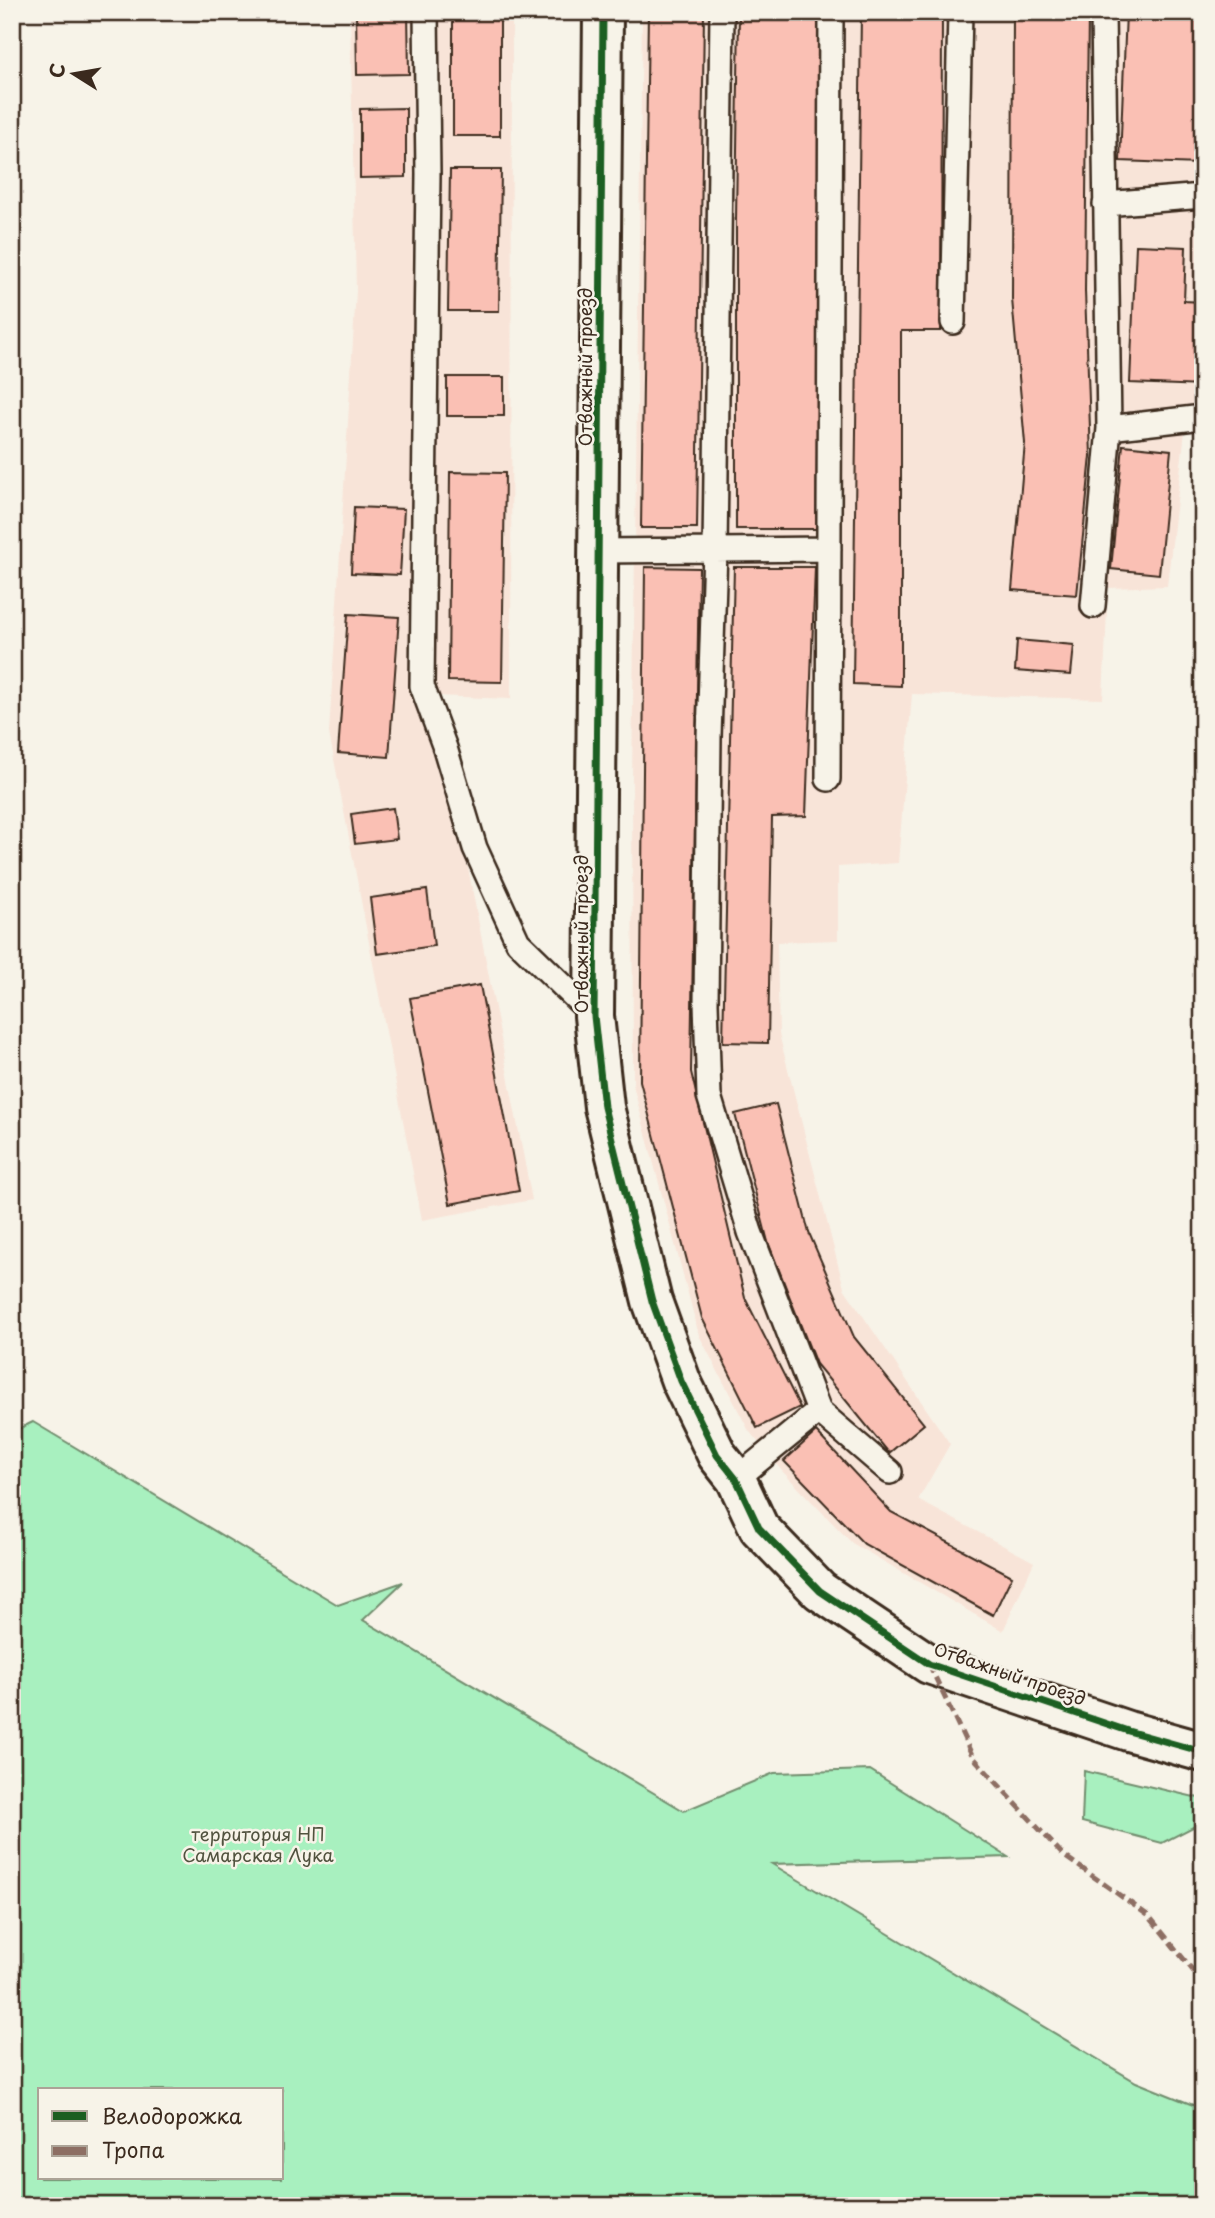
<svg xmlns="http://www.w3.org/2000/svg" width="1215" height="2218" font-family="'Playpen Sans',sans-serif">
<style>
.built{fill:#f8e4d8}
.green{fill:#a8f0bf;stroke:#728d6e;stroke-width:2;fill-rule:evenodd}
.building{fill:#fac0b4;stroke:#3b2a1e;stroke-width:2}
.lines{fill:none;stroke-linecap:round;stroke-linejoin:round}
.lane-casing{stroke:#3b2a1e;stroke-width:28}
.street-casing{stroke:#3b2a1e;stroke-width:44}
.lane{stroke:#f7f3e8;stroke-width:23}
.street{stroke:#f7f3e8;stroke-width:38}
.quiet{stroke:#8d6e63;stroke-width:5;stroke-dasharray:10 5;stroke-linecap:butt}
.cycleway-casing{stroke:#f7f3e8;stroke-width:11}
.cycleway{stroke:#1b5e20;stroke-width:7}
.labels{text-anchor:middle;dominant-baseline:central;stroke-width:5;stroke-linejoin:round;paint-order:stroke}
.street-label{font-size:18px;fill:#3b2a1e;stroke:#f7f3e8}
.park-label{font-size:18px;fill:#51523e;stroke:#f7f3e8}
</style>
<rect width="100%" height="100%" fill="#f7f3e8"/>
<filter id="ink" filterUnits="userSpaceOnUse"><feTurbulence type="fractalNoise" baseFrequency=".0143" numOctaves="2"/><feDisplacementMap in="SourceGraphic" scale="14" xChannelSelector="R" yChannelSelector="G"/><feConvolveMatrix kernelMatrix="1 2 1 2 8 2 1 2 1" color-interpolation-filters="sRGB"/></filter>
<g filter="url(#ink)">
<!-- built -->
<path class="built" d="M350,12H512L511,699L437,696L445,748L532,1200L422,1220L329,733L356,291Z
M642,12H1203V404L1188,405L1167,586L1108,588L1103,699L912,694L898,863L838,867V940L777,942L779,1034L844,1288L950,1444L918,1500L1034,1562L1003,1631L852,1543L782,1471L749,1431L699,1335L633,1085L632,781Z"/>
<!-- green -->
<path class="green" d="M33,1422L338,1605L403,1582L363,1620L684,1811L774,1773L870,1770L1008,1857L772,1864L1136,2082L1203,2109V2206H12V1432ZM282,2090V2178H40V2090Z
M1084,1771L1203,1799V1822L1162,1843L1082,1822Z"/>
<!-- building -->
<path class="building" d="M356,12H408L409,74L357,75Z
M453,12H500V136H453Z
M648,12H704L697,528H641Z
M739,12H823L816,529H736V219Z
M861,12H942L941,331H901V686L853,684Z
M1013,12H1088L1085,291L1091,456L1077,595L1012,590L1025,443L1012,299Z
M1126,12H1203V128L1199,164L1120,161Z
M406,108V177L360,178V109Z
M450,170H501L499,311H448Z
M1136,245L1186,247L1184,301L1203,302V386L1130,383Z
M447,377H504V416H447Z
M1123,445L1171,450L1159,574L1111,569Z
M450,472L505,473L502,682L448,681Z
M354,507L404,509L400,575L351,573Z
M645,567L699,568L691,1072L745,1298L800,1407L757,1428L702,1318L640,1081Z
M734,567H815L806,816L772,817L768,1043L723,1042Z
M348,614L399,617L389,757L338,753Z
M1017,640L1074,645L1071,675L1015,671Z
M393,808L397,839L355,844L351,814Z
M427,890L434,946L377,954L370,898Z
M480,985L519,1191L450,1204L410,998Z
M776,1104L809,1233L854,1337L924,1424L889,1453L816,1364L768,1242L735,1114Z
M816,1432L891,1512L1012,1576L993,1615L864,1544L784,1461Z"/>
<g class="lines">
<!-- lane casing -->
<g class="lane-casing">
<path id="lane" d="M426,12L428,174L422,686L445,748L475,848L518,942L594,1016
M722,12L715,550L709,737L706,1003L709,1096L750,1232L819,1411L890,1472
M1105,204L1203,196
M953,322L960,12
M1109,428L1203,417
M598,551L829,549
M1093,606L1109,428L1103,12
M828,779L831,12
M736,1479L819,1411"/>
</g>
<!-- street casing -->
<g class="street-casing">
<path id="street" d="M603,12L594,1016L604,1107L652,1301L681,1381L717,1455L736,1479L759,1528L820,1591L929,1664L1128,1731L1203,1752"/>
</g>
<!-- lane -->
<use href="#lane" class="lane"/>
<!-- street -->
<use href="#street" class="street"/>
<!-- quiet -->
<path class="quiet" d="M929,1664L973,1757L1063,1855L1149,1916L1203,1983"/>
<!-- cycleway casing -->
<g class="cycleway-casing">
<path id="cycleway" d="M603,12L594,1016L604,1107L652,1301L681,1381L717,1455L736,1479L759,1528L820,1591L929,1664L1128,1731L1203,1752"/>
</g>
<!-- cycleway -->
<use href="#cycleway" class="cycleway"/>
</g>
</g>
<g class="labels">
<!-- street labels -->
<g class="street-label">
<text transform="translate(584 367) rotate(-90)">Отважный проезд</text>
<text transform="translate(580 934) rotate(-90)">Отважный проезд</text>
<text transform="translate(1010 1673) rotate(19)">Отважный проезд</text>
</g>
<!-- park labels -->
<g class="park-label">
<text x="258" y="1833">территория НП<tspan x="258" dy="21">Самарская Лука</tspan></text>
</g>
</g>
<!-- margin -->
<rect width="1215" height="2218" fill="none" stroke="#f7f3e8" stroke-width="42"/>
<rect x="21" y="21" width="1173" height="2176" fill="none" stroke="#3b2a1e" stroke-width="2.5" filter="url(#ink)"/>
<!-- legend -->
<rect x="38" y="2088" width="245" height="91" fill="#f7f3e8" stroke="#aca397" stroke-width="2"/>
<rect x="52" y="2111" width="35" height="10" fill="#1b5e20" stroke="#aca397" stroke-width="2"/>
<text x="102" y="2124" font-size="21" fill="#3b2a1e">Велодорожка</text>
<rect x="52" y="2146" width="35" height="10" fill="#8d6e63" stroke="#aca397" stroke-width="2"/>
<text x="102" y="2158" font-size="21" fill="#3b2a1e">Тропа</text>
<!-- north arrow -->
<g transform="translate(74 74) rotate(281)" stroke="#f7f3e8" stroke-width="5" paint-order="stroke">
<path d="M0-5L12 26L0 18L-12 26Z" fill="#3b2a1e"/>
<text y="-10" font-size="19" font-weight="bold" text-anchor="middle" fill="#3b2a1e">С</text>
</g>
</svg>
